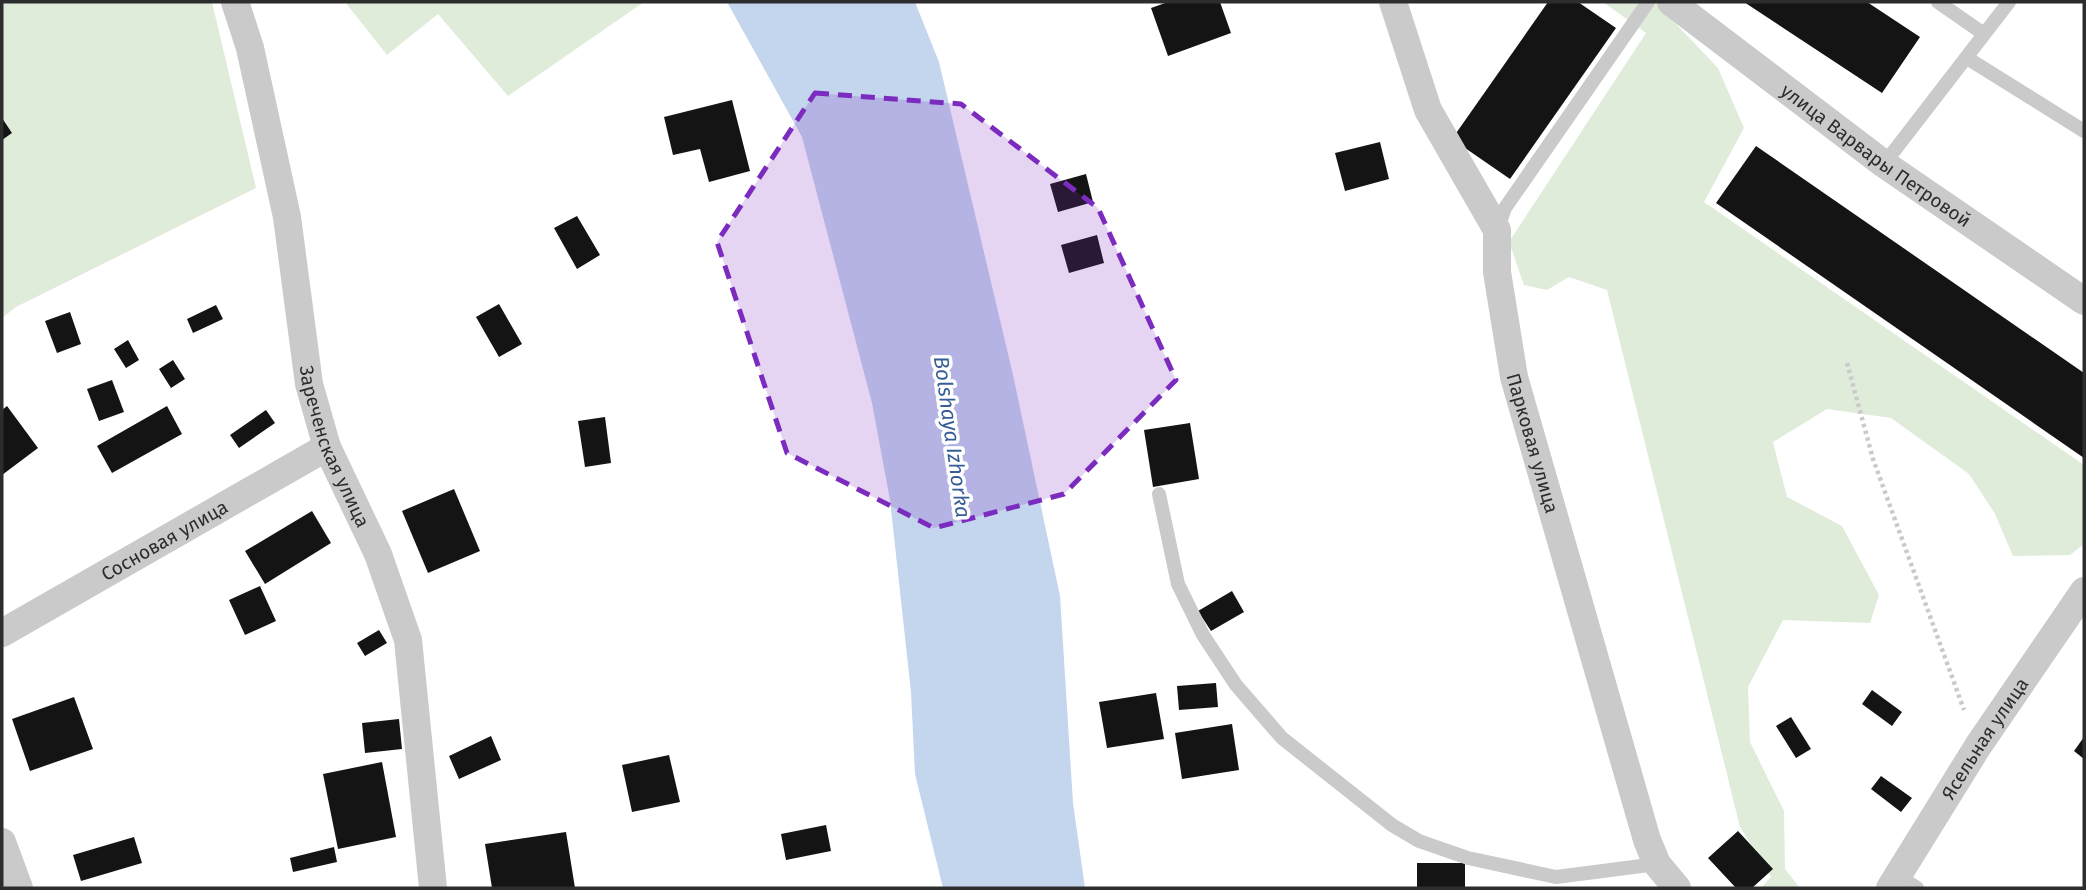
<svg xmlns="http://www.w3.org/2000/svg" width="2086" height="890" font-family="'Fira Sans',sans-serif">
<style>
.green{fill:#e0ecda}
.water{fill:#c4d5ee}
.building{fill:#141414}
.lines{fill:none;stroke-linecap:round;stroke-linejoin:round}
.path{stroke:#cacaca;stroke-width:4.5;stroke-dasharray:3.5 3.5;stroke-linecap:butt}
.lane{stroke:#cacaca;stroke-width:14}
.street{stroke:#cacaca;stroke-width:28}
.marked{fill:#7b2cbf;fill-opacity:0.2;stroke:#7b2cbf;stroke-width:5;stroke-dasharray:14 9;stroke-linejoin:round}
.labels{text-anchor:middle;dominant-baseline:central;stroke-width:7;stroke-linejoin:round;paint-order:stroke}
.street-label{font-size:19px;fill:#2d2d2d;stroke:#fff}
.water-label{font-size:21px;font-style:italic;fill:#365d95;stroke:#fff}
</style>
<rect width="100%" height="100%" fill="#fff"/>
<!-- green -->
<path class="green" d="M2,2H212L256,188L16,307L2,318Z
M345,2H644L508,96L438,14L387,55Z
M1603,2H1655L1718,68L1744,128L1704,202L2084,465V544L2070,555L2013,556L1995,514L1969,474L1891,418L1827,409L1773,442L1787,497L1842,526L1879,595L1870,623L1783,620L1748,687L1750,742L1784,811L1785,869L1800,888H1761L1771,877L1740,827L1607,290L1569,277L1547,290L1524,285L1509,242L1646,33Z"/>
<!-- water -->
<path class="water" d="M727,2H915L939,62L1013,375L1060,596L1073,803L1085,888H943L915,774L911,692L890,500L872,403L802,137Z"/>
<!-- building -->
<path class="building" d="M1168,2H1220L1231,33L1168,56L1151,8Z
M1548,2H1578L1616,28L1510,179L1452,139Z
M1744,2H1867L1920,37L1882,93Z
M732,100L750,171L709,182L700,149L673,155L664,117Z
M2,118L12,133L2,140Z
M1380,142L1389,179L1345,191L1335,153Z
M1756,146L2084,373V458L1716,203Z
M1086,174L1093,202L1058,212L1050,184Z
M577,216L600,255L577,269L554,228Z
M1097,235L1104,263L1069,273L1061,245Z
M499,304L522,344L499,357L476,317Z
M216,305L223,319L193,333L187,319Z
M70,312L81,344L57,353L45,321Z
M128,340L139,360L126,368L114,349Z
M173,360L185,379L171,388L159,369Z
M112,380L124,412L99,421L87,389Z
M7,406L38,448L2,475V410Z
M167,406L182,434L112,473L97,446Z
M266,410L275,423L239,448L230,435Z
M605,417L611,463L585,467L578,421Z
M1190,423L1199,479L1153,487L1144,430Z
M454,489L480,551L428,573L402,511Z
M312,511L331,543L265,584L245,551Z
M260,586L276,621L245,635L229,600Z
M1232,591L1244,612L1211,631L1198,611Z
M379,630L387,643L365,656L357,643Z
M1216,683L1218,707L1179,710L1177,686Z
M1872,690L1902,712L1892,726L1862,704Z
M1156,693L1164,739L1107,748L1099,702Z
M74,697L93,749L30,771L12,719Z
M1791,717L1811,749L1796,758L1776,726Z
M399,719L402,749L365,753L362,723Z
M1232,724L1239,770L1182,779L1175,733Z
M491,736L501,760L459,779L449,756Z
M2084,737V759L2074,751Z
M669,755L680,802L632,812L622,765Z
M382,762L396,837L338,849L323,774Z
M1881,776L1912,798L1901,812L1871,789Z
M826,825L831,851L786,860L781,834Z
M1738,831L1773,869L1752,888H1736L1708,858Z
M566,832L575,888H492L485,844Z
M134,837L142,863L81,881L73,855Z
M334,847L337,862L293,872L290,858Z
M1417,863H1465V887H1417Z"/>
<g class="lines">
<!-- path -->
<path class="path" d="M1847,363L1873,459L1964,710"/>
<!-- lane -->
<path class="lane" d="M1938,2L1984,34
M1967,58L2084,131
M1884,164L2009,2
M1497,230L1505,208L1648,2
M1159,494L1178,584L1203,635L1236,685L1282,738L1392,825L1419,841L1468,858L1556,877L1657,864
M1898,876L1917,888"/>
<!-- street -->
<g class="street">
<path id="s1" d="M235,2L250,48L287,217L309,384L327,447L378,554L408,640L433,888"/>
<path id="s2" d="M1393,2L1428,110L1497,230V272L1514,377L1647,840L1657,864L1677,888"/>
<path id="s3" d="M1671,2L1884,164L2084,301"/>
<path id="s4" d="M2,633L327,447"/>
<path d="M2,842L19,888"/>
<path id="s5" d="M1890,888L1978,746L2084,591"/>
</g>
</g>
<!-- marked area -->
<path class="marked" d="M815,93L961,104L1098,208L1176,380L1064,494L934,528L787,453L717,242Z"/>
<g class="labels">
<!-- street labels -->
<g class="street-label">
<text stroke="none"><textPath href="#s3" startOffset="256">улица Варвары Петровой</textPath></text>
<text stroke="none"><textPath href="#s2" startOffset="469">Парковая улица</textPath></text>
<text stroke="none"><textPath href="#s1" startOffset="457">Зареченская улица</textPath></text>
<text stroke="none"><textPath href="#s4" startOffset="187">Сосновая улица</textPath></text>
<text stroke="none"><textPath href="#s5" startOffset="177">Ясельная улица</textPath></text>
</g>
<!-- water labels -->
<g class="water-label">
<text transform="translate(952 437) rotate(82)">Bolshaya Izhorka</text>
</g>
</g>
<!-- border -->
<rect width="2086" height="890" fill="none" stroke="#2d2d2d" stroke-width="7"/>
</svg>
